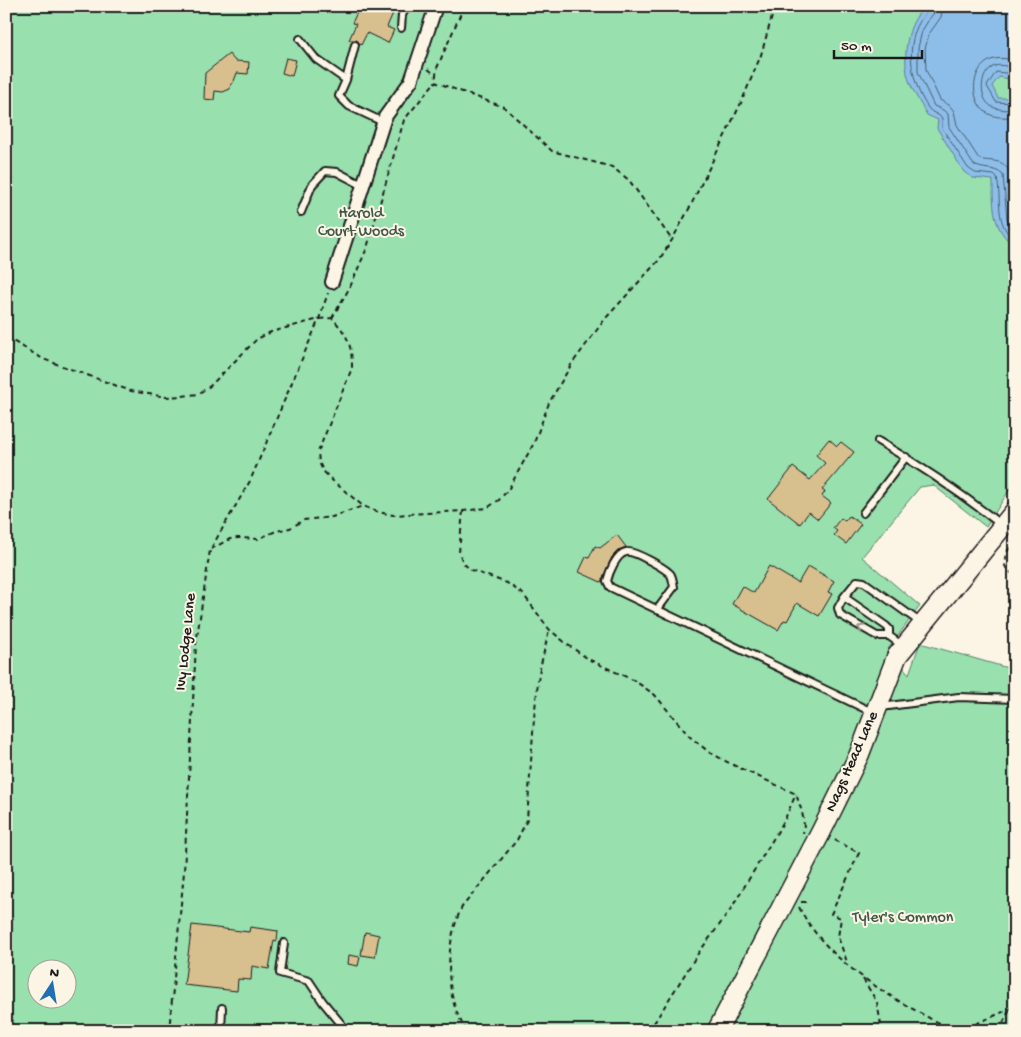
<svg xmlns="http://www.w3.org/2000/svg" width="1021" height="1037" font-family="'Gochi Hand',sans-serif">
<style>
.green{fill:#98e0ae;stroke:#5a7e65;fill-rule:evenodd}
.water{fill:#8dbee9;stroke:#607d97}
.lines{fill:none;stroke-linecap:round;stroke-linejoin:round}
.shore{stroke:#495d6e;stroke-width:1}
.building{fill:#d8bf8e;stroke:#1c1c1c}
.lane-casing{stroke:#1c1c1c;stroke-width:10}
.street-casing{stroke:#1c1c1c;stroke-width:16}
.secondary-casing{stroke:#1c1c1c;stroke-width:22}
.path{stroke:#1c1c1c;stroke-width:2;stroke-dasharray:5 4;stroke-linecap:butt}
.lane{stroke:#fcf5e5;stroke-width:6}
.street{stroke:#fcf5e5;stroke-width:12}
.secondary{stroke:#fcf5e5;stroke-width:19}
.oneway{stroke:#97938b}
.labels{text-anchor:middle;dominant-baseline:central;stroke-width:4;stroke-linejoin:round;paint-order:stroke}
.park-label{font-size:16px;fill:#415748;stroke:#fcf5e5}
.street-label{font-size:16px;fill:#1c1c1c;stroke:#fcf5e5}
</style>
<rect width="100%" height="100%" fill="#fcf5e5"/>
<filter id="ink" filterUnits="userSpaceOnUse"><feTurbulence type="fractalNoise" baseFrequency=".02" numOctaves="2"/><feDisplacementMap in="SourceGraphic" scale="10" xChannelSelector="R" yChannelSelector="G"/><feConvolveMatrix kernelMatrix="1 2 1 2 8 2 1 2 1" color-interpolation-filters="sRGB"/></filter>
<g filter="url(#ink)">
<!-- green -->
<path class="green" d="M6,6H1015V481L986,527L933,485L920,487L862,557L920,606L888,649L909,674L920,643L1015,670V1031H6ZM38,970H68V1000H38Z"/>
<!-- water -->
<path class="water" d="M927,6H1015V80L999,77L992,86L998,98H1015V246C992,230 993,206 993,180L973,178L964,172L937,128L938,120L927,115C921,104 909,86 907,73C903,52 908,18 927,6Z"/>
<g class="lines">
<!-- shore -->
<path class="shore" d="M929,6V10C902,36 909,81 929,109C932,113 938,114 942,118V128L968,168L975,173L994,175L997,178C1002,200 994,225 1015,240
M935,6L934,13L929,19L922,31L918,48V72L934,106L943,110L948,114L949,127L973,164C982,171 994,166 1003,175L1007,219L1015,232
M943,6L941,17L929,34L925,49L926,70L940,100L949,105L954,111L957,125L979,159C985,161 992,160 999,162C1019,169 1010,201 1015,218
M1015,60C1007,59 999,57 991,60C969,69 969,106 991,115C998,118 1007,117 1015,117
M1015,68C1009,67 1001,64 995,66C978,72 978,103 995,108C1001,110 1009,110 1015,110
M1015,74L996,72L987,86L996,102L1015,103"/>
</g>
<!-- building -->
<path class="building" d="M360,6H396L387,27L394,30L388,43L367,33L361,45L357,40H349L356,24L352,23Z
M229,54L235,61L249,62L248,74L237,73L234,81L230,87V89L223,92L215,91L214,100L204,99L205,73Z
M286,58L296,60L292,76L282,73Z
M829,439L837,446L841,442L854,452L822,490L825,492L822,496L831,503L818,519L809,512L800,524L768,499L793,467L810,480L825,463L816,455Z
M849,516L861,524L846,544L834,535L837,531L833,528L841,518L845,521Z
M617,535L626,547L619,550L612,557L601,582L579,572L586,557L589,558L595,546L600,548Z
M769,566L798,583L808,566L834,581L828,592L832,594L819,616L797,603L787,621L784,620L778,630L732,604L742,586L754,593Z
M192,925L249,932L250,927L278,931L277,941L274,940L269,969L252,966L251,980L238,979L237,991L184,985Z
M365,932L379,935L375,957L361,955Z
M349,955L360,957L358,966L348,964Z"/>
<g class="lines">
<!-- lane casing -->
<g class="lane-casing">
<path id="lane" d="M401,28L402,15L407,6
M300,39L316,59L346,80
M355,45L346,80L339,96L349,106L383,122
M301,212L312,185L325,171L337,172L362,185
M878,441C921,466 961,493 1000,524
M863,513L906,457
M844,597L886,626L889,629V636
M657,610L674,587C673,583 673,579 671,575C667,569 633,550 626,552C616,554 609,573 607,581L610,587L874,713
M903,646L889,636H877L840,615L838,608L844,597L857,581L864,582L921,623
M881,707L959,697L1015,699
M284,943L280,973L309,981L323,1002L347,1031
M221,1031L222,1008"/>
</g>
<!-- street casing -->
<g class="street-casing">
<path id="street" d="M332,282L385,117L411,81L436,6"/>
</g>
<!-- secondary casing -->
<g class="secondary-casing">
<path id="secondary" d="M717,1031L821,832L859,755L897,656L1015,511"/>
</g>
<!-- path -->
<path class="path" d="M464,6L437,68L435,82L504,107L552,151L612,167L629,180L672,240
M428,69L436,75
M332,318L350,287L367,248L404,120L435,82
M6,337L43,359L131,391L166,397L182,396L198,394L210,386L257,339L271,332L319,319L332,318C348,335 352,345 352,368L318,452L319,462L323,471L334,482L363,506L378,512L393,515L463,511L487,508L499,500L508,490L534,443L549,403L571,365L605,319L659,260L672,240L690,207L741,103L761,55L775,6
M463,511L459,552L463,563L471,570L507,583L523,594L549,629L568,645L590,660L635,681L655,695L689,736L709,752L731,764L796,794C800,806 806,820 803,833
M1015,540L1007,552L1005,566L1015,577
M211,549L230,539L238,538L258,539L276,531L290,528L304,520L332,517L363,506
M835,840L859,853L831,914L841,918L838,937L847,962
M801,902H808
M799,907C828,965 898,1002 954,1031
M863,979L877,1002L882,1031
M169,1031L184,872L196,644L210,550L250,481L319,319L328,293
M467,1031C443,999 445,941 462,907L517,840L527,820L534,718L539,673L549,630
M649,1031L697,955L729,912L784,821L796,794
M959,1031L1010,1009L1015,1001
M999,1031L1010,1009"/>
<!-- lane -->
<use href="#lane" class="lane"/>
<!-- street -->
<use href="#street" class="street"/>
<!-- secondary -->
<use href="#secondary" class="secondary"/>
</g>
<!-- one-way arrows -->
<defs><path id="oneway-chevron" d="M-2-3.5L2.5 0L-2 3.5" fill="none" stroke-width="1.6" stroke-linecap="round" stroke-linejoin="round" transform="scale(1.25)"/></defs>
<use class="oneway" href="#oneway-chevron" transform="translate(861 628) rotate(-153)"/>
</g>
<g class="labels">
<!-- park labels -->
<g class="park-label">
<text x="361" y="214">Harold<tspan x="361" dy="18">Court Woods</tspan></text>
<text x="903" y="918">Tyler's Common</text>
</g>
<!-- street labels -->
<g class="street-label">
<text transform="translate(187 642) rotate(-84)">Ivy Lodge Lane</text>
<text transform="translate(853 762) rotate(-66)">Nags Head Lane</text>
</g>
</g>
<!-- margin -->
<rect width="1021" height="1037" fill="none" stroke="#fcf5e5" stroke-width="25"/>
<rect x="12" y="12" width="996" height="1012" fill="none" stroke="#1c1c1c" stroke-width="2" filter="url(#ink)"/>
<!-- north arrow -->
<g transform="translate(52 984) rotate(12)"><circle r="24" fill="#fcf5e5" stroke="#a29e95"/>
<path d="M0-4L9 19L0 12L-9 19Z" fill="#1f6fb2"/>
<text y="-8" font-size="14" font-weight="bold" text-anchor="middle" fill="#1c1c1c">N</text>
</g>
<!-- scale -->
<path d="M834 50v8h88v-8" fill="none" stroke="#1c1c1c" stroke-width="2.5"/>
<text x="841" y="50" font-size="15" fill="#1c1c1c" stroke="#fcf5e5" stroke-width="4" paint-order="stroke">50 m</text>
</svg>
